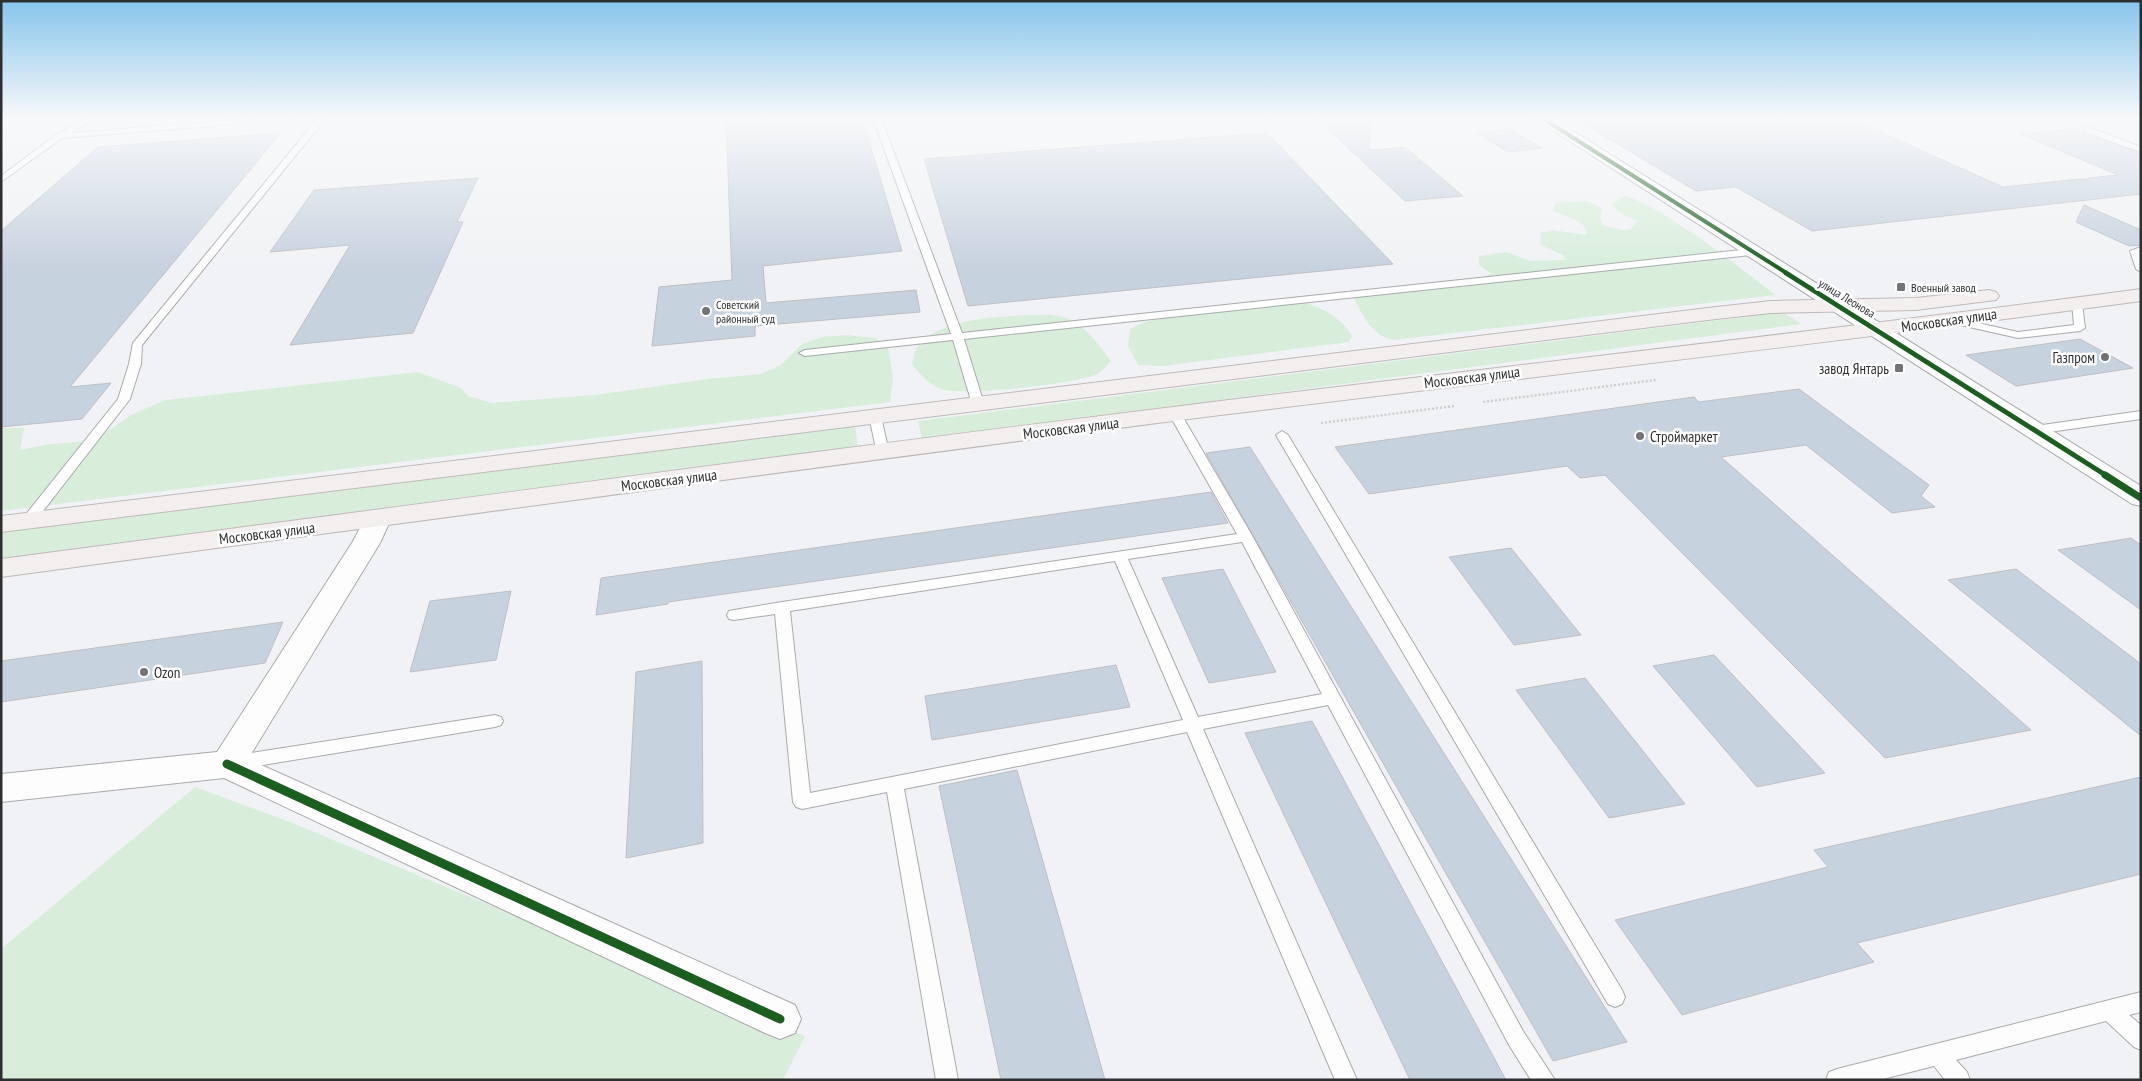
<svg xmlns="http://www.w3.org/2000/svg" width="2142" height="1081" font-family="'PT Sans Narrow',sans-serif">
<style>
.green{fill:#d8eedb}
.building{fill:#c7d2df;stroke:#bebfc2}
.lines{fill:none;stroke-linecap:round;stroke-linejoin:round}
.service-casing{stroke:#a9aaac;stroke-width:2}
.minor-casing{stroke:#a9aaac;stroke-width:2}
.tertiary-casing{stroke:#a9aaac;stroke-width:2}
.primary-casing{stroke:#c1b9b9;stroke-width:2}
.path{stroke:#cfcfd1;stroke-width:2.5;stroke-dasharray:2 2;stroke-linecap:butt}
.service{fill:#fdfdfe;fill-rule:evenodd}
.minor{fill:#fdfdfe;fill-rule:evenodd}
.tertiary{fill:#fdfdfe;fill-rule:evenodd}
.primary{fill:#f4efef;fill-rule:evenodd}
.cycleway-far3-casing{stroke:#fff;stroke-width:5.5}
.cycleway-far2-casing{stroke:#fff;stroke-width:8}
.cycleway-far1-casing{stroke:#fff;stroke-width:10}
.cycleway-casing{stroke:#fff;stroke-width:12}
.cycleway-far3{stroke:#1b5e20;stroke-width:4}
.cycleway-far2{stroke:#1b5e20;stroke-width:5}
.cycleway-far1{stroke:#1b5e20;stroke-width:7}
.cycleway{stroke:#1b5e20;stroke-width:9}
.poi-dot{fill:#717376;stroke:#fff;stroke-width:2}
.labels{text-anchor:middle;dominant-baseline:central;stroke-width:5;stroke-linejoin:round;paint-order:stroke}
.far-poi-label{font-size:12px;fill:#2d2f31;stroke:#fff;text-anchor:start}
.far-street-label{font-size:12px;fill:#2d2f31;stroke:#fff}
.street-label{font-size:15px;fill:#2d2f31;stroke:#fff}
.poi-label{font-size:15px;fill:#2d2f31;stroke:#fff;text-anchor:end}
</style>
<rect width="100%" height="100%" fill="#f0f2f5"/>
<!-- green -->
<path class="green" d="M1625,196C1651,204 1672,220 1695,235C1722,254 1749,274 1775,295L1394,340C1372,337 1362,314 1353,296L1463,286L1482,282L1490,273L1479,265V256L1507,252L1530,261L1566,260L1563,255L1541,245L1540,233L1551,230L1587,235C1589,221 1564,216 1553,211L1556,203L1586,201L1602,208L1600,216L1602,225L1623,230L1631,229L1638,221L1623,215L1611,205Z
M1301,301C1323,309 1340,315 1352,336L1349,342L1162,366L1138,365L1128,346L1130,329L1145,322L1225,305Z
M1783,312L1801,324L922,439L918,421Z
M1026,315C1036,315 1048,314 1058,316C1083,320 1097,343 1111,361C1107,365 1102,372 1097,374C1076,384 961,397 941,389C929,385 919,373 912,364C913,359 914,353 916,349C934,319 995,317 1026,315Z
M848,335L875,338L888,347L893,377L890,402L1,511V428H24L20,450L44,445L86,441L100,436L133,414L166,400L418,372L461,388L468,396L492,403L595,395L708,379L761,374L781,365L802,344L822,337Z
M855,425L858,449L1,559V532Z
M195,787L290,822L805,1036L783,1080H1V949Z"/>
<!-- building -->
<path class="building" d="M726,118H862L902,251L763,266L766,303L916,290L920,312L755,326V336L652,346L659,287L732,280Z
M1316,118H1369L1370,150L1405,147L1463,196L1405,201Z
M1574,118H1849L2003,187L2118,175L2020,134L2075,129L2141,154V194L1812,231L1736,187L1696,191Z
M1510,129L1542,148L1508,152L1477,133Z
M281,133L70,387L111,383L82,419L1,427V231L98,147Z
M1267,133L1393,264L968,306L924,159Z
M478,178L457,222H463L413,333L290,345L350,245L270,252L314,190Z
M2084,205L2141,230V245L2129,246L2076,222Z
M2080,339L2133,368L2016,386L1966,355Z
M1799,389L1929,485L1921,496L1935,507L1892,513L1806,445L1721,457L2031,730L1885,758L1605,475L1580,478L1567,466L1369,494L1335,447L1694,397L1699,402Z
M1250,447L1627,1042L1553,1061L1206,453Z
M1211,492L1228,523L668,602V604L596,615L601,578Z
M2131,538L2141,545V610L2058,550Z
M1511,548L1581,635L1514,645L1449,557Z
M1223,569L1276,672L1209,683L1162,578Z
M2016,569L2141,664V736L1948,580Z
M511,591L496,660L410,672L430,601Z
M283,622L265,663L1,702V661Z
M1714,655L1825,773L1757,787L1653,666Z
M702,661L703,843L626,858L636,672Z
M1116,665L1130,707L932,740L925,696Z
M1585,678L1685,804L1609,818L1516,690Z
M1312,721L1506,1080H1410L1245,733Z
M1017,770L1105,1080H1001L939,786Z
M2141,777V874L1857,943L1874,962L1682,1015L1615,920L1828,867L1814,850Z"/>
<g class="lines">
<!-- service casing -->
<g class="service-casing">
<path id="service" d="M87,118H96L71,133L260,118H291L287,120L62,138L1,182V176L57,134Z
M318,118H326L142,345L141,364L130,399L33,524H23L21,521L23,518L118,399L129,364L133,343Z
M873,118H881L962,333L1751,249L1756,252L1751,255L964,339L984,404L978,408L972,404L953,340L805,356L799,353L805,350L951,334Z
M2085,128H2091L2141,147V152L2085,132Z
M2141,247V272L2136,269L2130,251Z
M2077,300L2082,303L2085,328L2080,331L2018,338L1947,322L1946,320L1951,317L2018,332L2074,325L2072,303Z
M1175,410L1181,414L1253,537L1523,1031L1555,1080H1531L1509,1045L1328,705L1203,729L1357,1080H1335L1187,732L904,789L958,1080H936L887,792L802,809L796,807L793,802L775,614L734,620L729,619L727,615L729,611L734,610L782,602L1237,534L1169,414ZM1242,542L1322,694L1198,717L1128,559ZM1115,561L1183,720L810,793L790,611Z
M2141,411V419L2035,434L2029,430L2035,426Z
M875,412L881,416L889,453L883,457L877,453L869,416Z
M1282,431L1288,435L1622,990L1625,997L1622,1004L1615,1007L1608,1004L1276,435Z
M495,715L501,717L503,721L501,725L495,727L232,770L226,768L223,763L226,758L232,756Z
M2141,992V1012L2129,1015L2141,1025V1050L2134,1047L2106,1021L1956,1060L1967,1072L1970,1080H1945L1934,1066L1879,1080H1826L1829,1072L1837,1069Z"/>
</g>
<!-- minor casing -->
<g class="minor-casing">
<path id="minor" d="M378,511L388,513L391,519L380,543L248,759L795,1005L801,1019L795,1033L780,1039L765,1033L224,778L1,802V774L217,752L352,543L368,513Z"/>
</g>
<!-- tertiary casing -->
<g class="tertiary-casing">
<path id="tertiary" d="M1534,118H1552L2141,486V506L2132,504Z"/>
</g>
<!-- primary casing -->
<g class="primary-casing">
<path id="primary" d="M2141,289V301C1818,345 1495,381 1173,421C782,471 392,525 1,577V559C392,508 782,455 1173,407C1495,367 1818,332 2141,289Z
M1989,290L1996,292L1999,296L1996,300L1916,310L1771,313L1716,319L1,532V516L1716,307L1771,301L1916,298Z"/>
</g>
<!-- path -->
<path class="path" d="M1483,402L1656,380
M1321,423L1454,406"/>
<!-- service -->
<use href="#service" class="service"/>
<!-- minor -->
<use href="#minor" class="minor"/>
<!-- tertiary -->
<use href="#tertiary" class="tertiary"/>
<!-- primary -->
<use href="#primary" class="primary"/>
<!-- cycleway-far3 casing -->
<g class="cycleway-far3-casing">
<path id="cycleway-far3" d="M1542,118L1788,274"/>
</g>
<!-- cycleway-far2 casing -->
<g class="cycleway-far2-casing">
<path id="cycleway-far2" d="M1786,273L2107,476"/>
</g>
<!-- cycleway-far1 casing -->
<g class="cycleway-far1-casing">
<path id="cycleway-far1" d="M2105,475L2141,498"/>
</g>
<!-- cycleway casing -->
<g class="cycleway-casing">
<path id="cycleway" d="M227,764L780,1019"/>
</g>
<!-- cycleway-far3 -->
<use href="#cycleway-far3" class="cycleway-far3"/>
<!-- cycleway-far2 -->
<use href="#cycleway-far2" class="cycleway-far2"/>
<!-- cycleway-far1 -->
<use href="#cycleway-far1" class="cycleway-far1"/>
<!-- cycleway -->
<use href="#cycleway" class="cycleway"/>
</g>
<!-- sky -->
<linearGradient id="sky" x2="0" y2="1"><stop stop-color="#86c5ec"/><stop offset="0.44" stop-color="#f8f9fa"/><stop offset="1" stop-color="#f8f9fa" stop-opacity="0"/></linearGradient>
<rect width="2142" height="269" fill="url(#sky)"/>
<!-- markers -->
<g class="poi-dot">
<rect x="1896" y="282" width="10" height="10" rx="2.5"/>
<circle cx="706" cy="311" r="5"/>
<circle cx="2105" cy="357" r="5"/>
<rect x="1894" y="363" width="10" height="10" rx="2.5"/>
<circle cx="1640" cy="436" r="5"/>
<circle cx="144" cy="672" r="5"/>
</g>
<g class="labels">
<!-- far-poi labels -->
<g class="far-poi-label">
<text x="1911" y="287">Военный завод</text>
<text x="716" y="304">Советский<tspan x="716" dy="14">районный суд</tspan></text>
</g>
<!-- far-street labels -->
<g class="far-street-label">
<text transform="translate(1847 298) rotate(31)">улица Леонова</text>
</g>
<!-- street labels -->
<g class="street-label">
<text transform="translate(1949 320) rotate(-8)">Московская улица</text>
<text transform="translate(1472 377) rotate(-7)">Московская улица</text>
<text transform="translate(1071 428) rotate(-7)">Московская улица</text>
<text transform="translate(669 480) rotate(-7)">Московская улица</text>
<text transform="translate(267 533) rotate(-7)">Московская улица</text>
</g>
<!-- poi labels -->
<g class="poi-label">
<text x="2095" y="357">Газпром</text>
<text x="1889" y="368">завод Янтарь</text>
<text x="1650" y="436" text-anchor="start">Строймаркет</text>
<text x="154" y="672" text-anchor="start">Ozon</text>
</g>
</g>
<!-- border -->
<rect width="2142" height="1081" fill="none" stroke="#2d2f31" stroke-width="5"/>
</svg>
